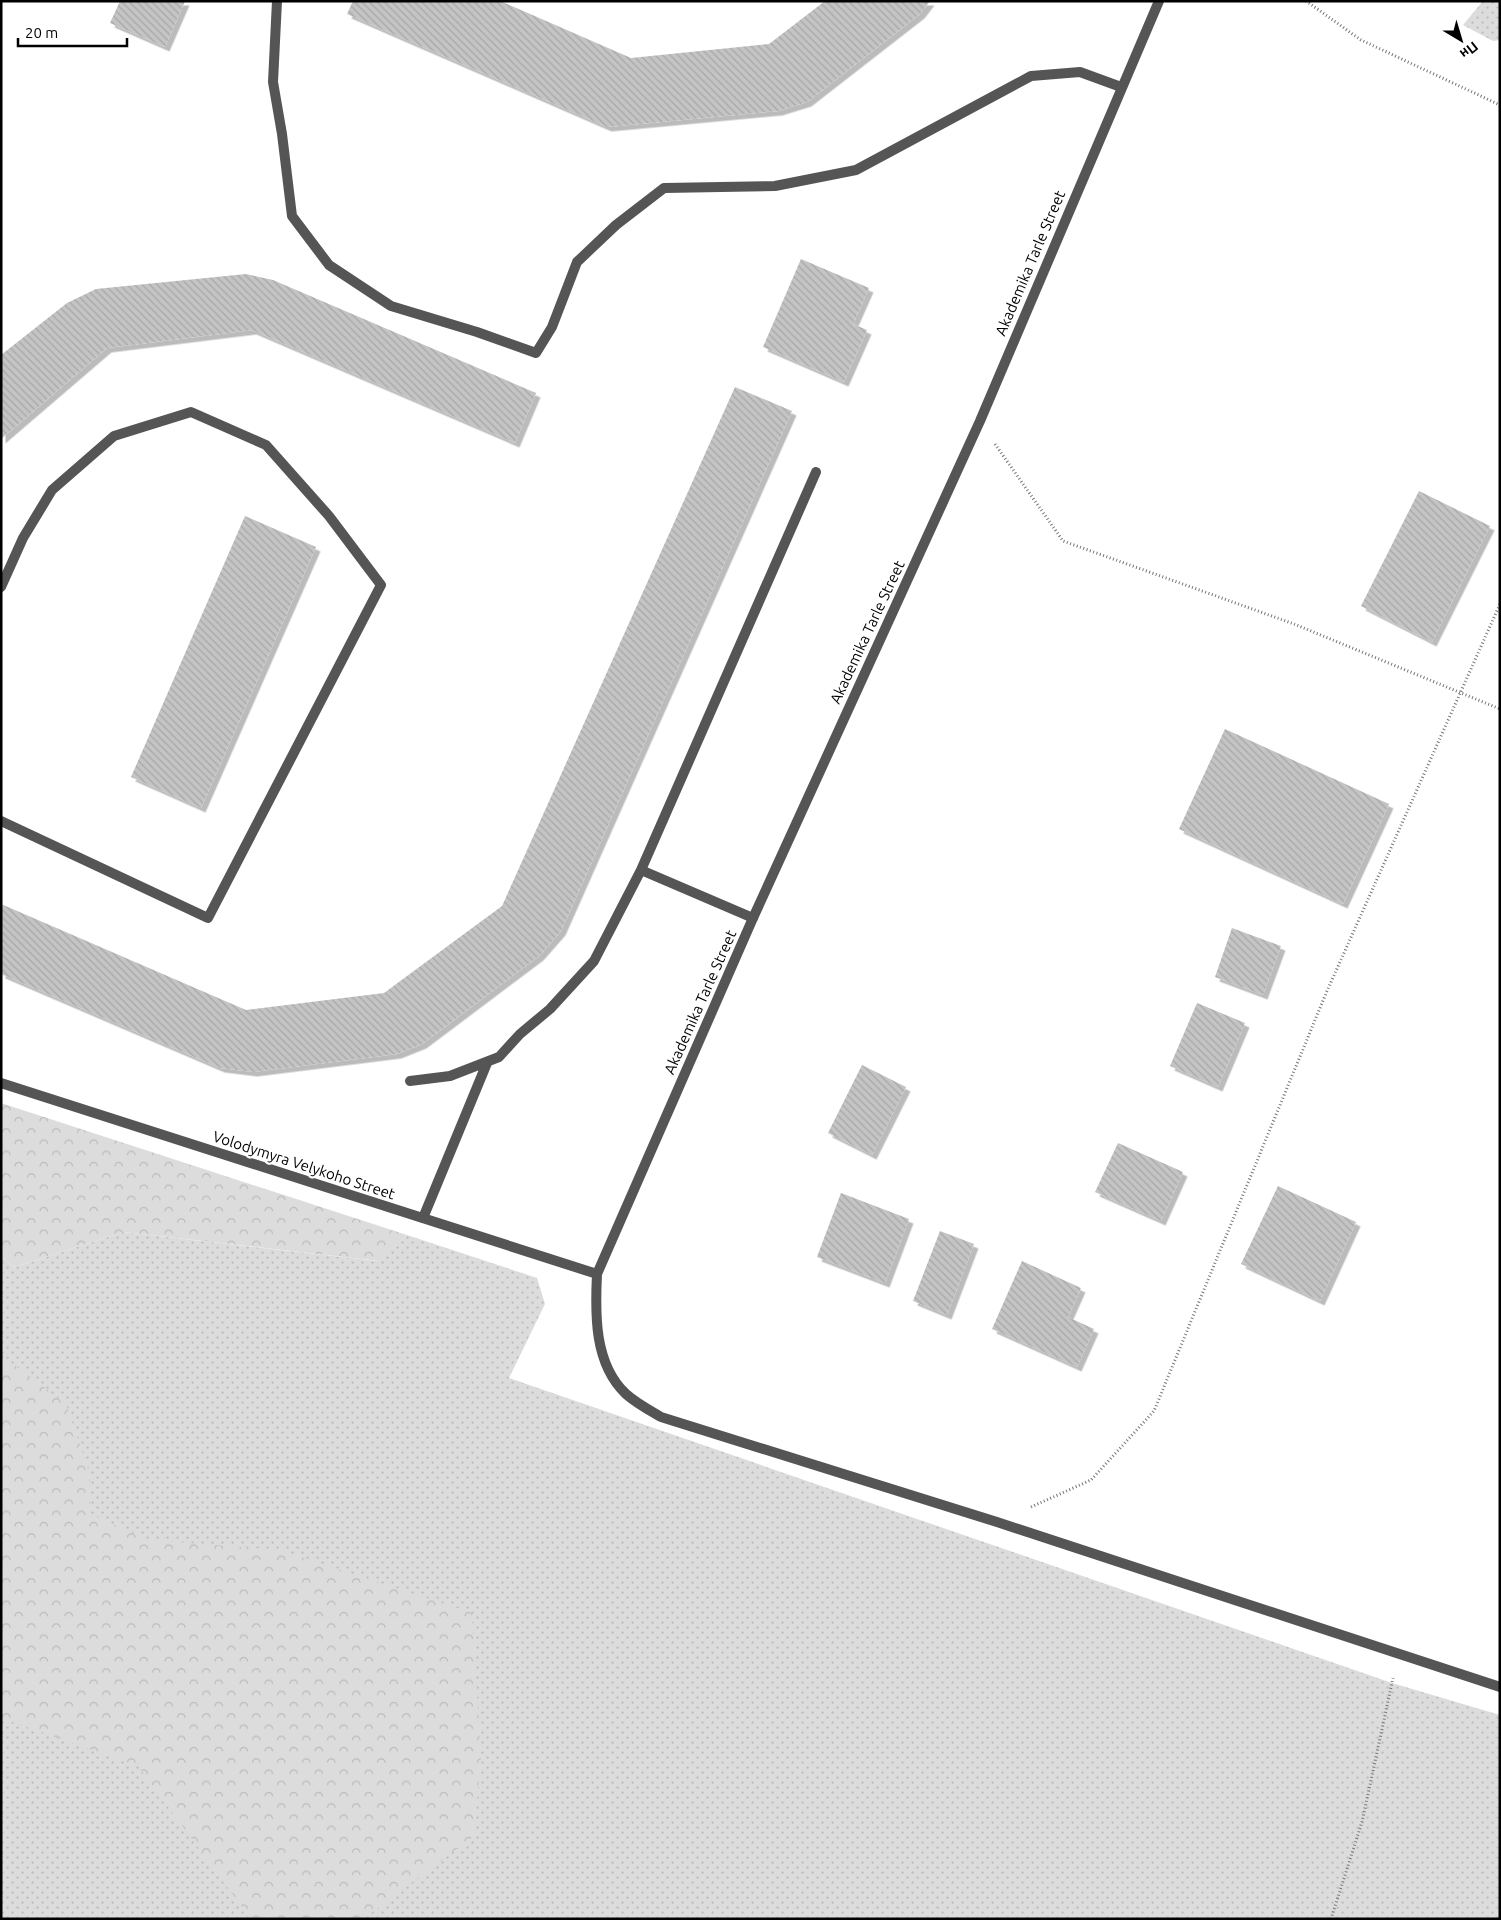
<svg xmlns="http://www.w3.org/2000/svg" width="1501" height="1920" font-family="Ubuntu,sans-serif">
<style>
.grass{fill:url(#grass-dots)}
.forest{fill:url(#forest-crowns)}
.building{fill:url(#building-back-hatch);filter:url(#shadow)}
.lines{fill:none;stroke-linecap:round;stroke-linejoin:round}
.path{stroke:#777;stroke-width:3;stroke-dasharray:1 2.5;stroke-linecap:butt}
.service{stroke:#555;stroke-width:10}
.minor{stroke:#555;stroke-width:10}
.labels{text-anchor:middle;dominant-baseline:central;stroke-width:4.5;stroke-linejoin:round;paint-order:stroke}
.street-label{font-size:15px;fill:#000;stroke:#fff}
</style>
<defs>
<pattern id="grass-dots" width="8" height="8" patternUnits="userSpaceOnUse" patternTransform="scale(1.25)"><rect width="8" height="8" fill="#dcdcdc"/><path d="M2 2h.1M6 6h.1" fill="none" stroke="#bbb" stroke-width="1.8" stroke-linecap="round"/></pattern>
<pattern id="forest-crowns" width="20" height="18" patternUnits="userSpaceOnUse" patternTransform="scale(1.25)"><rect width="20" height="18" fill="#dcdcdc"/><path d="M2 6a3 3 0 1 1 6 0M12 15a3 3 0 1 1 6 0" fill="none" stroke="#bbb"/></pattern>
<pattern id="building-back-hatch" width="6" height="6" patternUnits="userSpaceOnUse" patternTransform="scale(1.25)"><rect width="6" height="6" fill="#c4c4c4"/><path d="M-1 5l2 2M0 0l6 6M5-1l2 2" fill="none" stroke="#a7a7a7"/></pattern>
<filter id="shadow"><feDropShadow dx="4.5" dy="4.5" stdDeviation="0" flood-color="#0004"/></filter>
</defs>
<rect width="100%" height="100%" fill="#fff"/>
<!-- grass -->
<path class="grass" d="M1483,1H1500V40L1493,41L1463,25Z
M123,1232L378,1261L407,1235L537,1278L545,1304L509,1378L1392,1683L1500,1715V1919H1V1256L15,1267Z"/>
<!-- forest -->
<path class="forest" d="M1,1103L407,1235L379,1261L123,1232L15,1267L1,1256Z
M1,1355L66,1404L90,1474V1514L150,1540L280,1550L472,1613L481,1757L474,1836L363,1919H251L138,1766L1,1718Z"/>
<!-- building -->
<path class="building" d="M120,1H185L165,47L110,23Z
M353,1H500L631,58L769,44L825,1H930L920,14L807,102L778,111L607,127L347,14Z
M801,259L869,288L853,324L867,330L844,382L763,347Z
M246,274L273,280L536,393L515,443L252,330L107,348L1,439V355L67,303L96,289Z
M735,387L792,411L561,931L539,956L422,1044L397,1054L253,1072L220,1068L1,974V904L246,1010L384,993L502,906Z
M1419,491L1490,526L1432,642L1361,606Z
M245,516L316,547L201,808L131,777Z
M1225,729L1389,804L1343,904L1179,829Z
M1232,928L1281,946L1263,995L1215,977Z
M1197,1003L1245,1023L1218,1087L1170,1066Z
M862,1065L906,1087L872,1155L828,1133Z
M1118,1143L1183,1172L1161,1221L1095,1192Z
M1278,1186L1356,1222L1320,1301L1241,1264Z
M841,1193L909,1219L885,1283L817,1257Z
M940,1231L974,1244L947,1315L913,1301Z
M1022,1261L1081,1288L1068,1317L1094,1329L1077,1367L992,1329Z"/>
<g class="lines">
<!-- path -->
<path class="path" d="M1306,1L1361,40L1500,105
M995,444L1063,541L1294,624L1500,709
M1031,1507L1091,1480L1154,1411L1327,991L1500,604
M1331,1919L1362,1822L1393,1678"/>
<!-- service -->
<path class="service" d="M277,1L273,82L282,134L292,216L329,265L391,306L477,332L536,353L552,327L577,262L616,225L664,188L775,186L856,170L1031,76L1080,72L1121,87
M1,587L23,538L52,490L114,436L191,412L266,445L329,516L381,585L208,918L1,821
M641,870L753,918
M410,1081L450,1076L499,1057L520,1034L550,1009L594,961L641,870L816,472
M423,1218L487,1063"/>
<!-- minor -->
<path class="minor" d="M1159,1L980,421L753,918L597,1274C595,1314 594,1364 626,1394C636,1403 649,1410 661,1417L997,1522L1500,1687
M1,1083L597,1274"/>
</g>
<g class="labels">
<!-- street labels -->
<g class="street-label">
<text transform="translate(1030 263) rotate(-67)">Akademika Tarle Street</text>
<text transform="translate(867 632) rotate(-65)">Akademika Tarle Street</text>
<text transform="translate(700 1002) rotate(-66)">Akademika Tarle Street</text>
<text transform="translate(304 1165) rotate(18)">Volodymyra Velykoho Street</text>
</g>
</g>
<!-- border -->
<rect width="1501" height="1920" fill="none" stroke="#000000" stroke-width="5"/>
<!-- north arrow -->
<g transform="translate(1461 40) rotate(142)" stroke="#ffffff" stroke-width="4" paint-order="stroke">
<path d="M0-4L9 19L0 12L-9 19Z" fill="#000000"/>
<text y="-8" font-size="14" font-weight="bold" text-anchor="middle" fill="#000000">Пн</text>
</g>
<!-- scale -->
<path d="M18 38v8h109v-8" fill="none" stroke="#000000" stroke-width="2.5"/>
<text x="25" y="38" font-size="15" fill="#000000" stroke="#ffffff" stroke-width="4" paint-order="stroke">20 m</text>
</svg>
